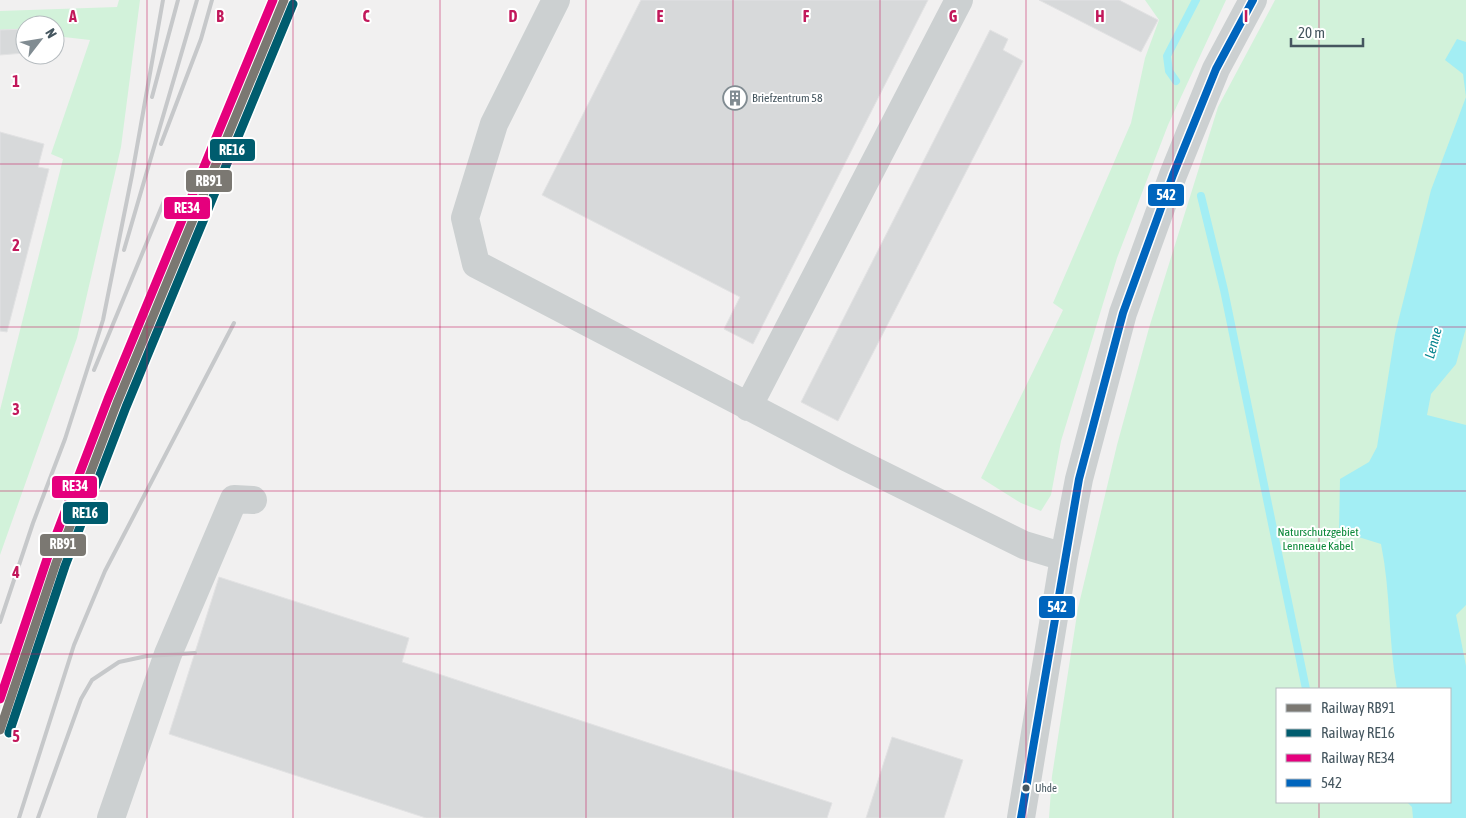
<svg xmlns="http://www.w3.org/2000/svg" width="1466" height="818" font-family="'Asap Condensed',sans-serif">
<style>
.green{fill:#d2f2da;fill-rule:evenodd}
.water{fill:#a3eef4}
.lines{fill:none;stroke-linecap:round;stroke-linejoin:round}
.stream{stroke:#a3eef4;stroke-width:8}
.building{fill:#d7d9da;stroke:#e2e2e3}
.minor{stroke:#ccd0d1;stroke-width:28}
.rail{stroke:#c6c8ca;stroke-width:4}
.bus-1-casing{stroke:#fff;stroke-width:11}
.bus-1{stroke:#0065bd;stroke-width:8}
.rail-1-casing{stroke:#fff;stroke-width:12}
.rail-2-casing{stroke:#fff;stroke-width:12}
.rail-3-casing{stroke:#fff;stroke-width:12}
.rail-1{stroke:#7b7872;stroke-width:9}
.rail-2{stroke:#005c6e;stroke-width:9}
.rail-3{stroke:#e5007d;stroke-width:9}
.grid{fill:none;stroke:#c2185b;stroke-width:1;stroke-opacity:0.55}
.bus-dot{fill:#45565f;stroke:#fff;stroke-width:2}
.labels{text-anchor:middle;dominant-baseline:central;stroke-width:4;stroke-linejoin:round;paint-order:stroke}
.bus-label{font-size:11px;fill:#45565f;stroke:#fff;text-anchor:start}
.poi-label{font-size:12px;fill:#45565f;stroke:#fff;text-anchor:start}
.park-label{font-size:12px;fill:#0c893a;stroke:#fff}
.water-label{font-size:14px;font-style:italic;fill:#04838e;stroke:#fff}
.grid-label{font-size:16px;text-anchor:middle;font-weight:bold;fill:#c2185b;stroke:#fff;stroke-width:4;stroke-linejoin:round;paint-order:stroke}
.line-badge{stroke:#fff;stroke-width:2}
.badge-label{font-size:14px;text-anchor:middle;font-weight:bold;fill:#fff}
</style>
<rect width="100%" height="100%" fill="#f1f0f0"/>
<!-- green -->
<path class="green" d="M119,0H140L121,147L77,338L0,555V410L63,159L51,154L90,40L55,36V25H25V29L0,30V11L117,7Z
M1145,0H1226L1168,125L1117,258L1061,441L1051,495L1041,511L1021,503L981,478L1063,310L1053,303L1131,123L1145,58L1159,20Z
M1275,0H1466V818H1049L1052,776L1078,608L1117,445L1149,328L1218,107ZM1277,689H1450V802H1277Z"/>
<!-- water -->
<path class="water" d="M1457,39L1466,42V328L1456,364L1431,394L1427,415L1466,425V605L1456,615L1466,666V818H1413L1412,807L1407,802H1450V689H1397C1388,640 1391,593 1381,544L1339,531L1340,479L1369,462L1377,447L1395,334L1431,190L1466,97L1463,74L1445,60Z"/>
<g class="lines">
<!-- stream -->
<path class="stream" d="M1176,81L1169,71L1167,56L1196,0
M1201,196L1224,290L1306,689"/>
</g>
<!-- building -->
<path class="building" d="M641,0H928L753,344L724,329L740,297L542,195Z
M1039,0H1119L1158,20L1141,52Z
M25,29V53L0,55V30Z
M990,30L1008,39L1003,50L1023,61L838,421L801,402Z
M0,132L44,144L38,167L49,169L7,332L0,331Z
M219,577L409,638L402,662L832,803L827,818H426L169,734Z
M892,737L963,760L944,818H866Z"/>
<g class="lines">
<!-- minor -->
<path class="minor" d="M556,0L494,124L465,218L476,264L848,458L1024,545L1064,557
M748,407L959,0
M111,818L168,654L234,499L253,500
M1021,818L1064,557L1079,479L1123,313L1173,175L1216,69L1253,0"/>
<!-- rail -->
<path class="rail" d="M152,97L178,0
M161,144L201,39L212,0
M124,250L197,0
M94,370L164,201
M0,622L33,523L65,439L103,320L132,175L163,0
M19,818L74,645L105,571L234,323
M38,818L81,699L92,680L119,662L147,656L195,653"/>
<!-- bus-1 casing -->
<g class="bus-1-casing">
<path id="bus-1" d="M1021,818L1079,479L1123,313L1173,175L1216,69L1253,0"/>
</g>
<!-- bus-1 -->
<use href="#bus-1" class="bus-1"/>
<!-- rail-1 casing -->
<g class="rail-1-casing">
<path id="rail-1" d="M0,730L56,563L117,403L284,0"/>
</g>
<!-- rail-2 casing -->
<g class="rail-2-casing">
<path id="rail-2" d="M9,733L65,566L126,407L293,4"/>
</g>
<!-- rail-3 casing -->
<g class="rail-3-casing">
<path id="rail-3" d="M0,699L47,559L108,399L273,0"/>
</g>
<!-- rail-1 -->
<use href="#rail-1" class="rail-1"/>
<!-- rail-2 -->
<use href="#rail-2" class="rail-2"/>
<!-- rail-3 -->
<use href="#rail-3" class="rail-3"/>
</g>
<!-- grid -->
<path class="grid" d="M147,0V818M293,0V818M440,0V818M586,0V818M733,0V818M880,0V818M1026,0V818M1173,0V818M1319,0V689M0,164H1466M0,327H1466M0,491H1466M0,654H1466M1319,802V818"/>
<!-- icons -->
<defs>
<g id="building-ring" transform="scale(1.25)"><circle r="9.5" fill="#fff" stroke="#818c92" stroke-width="1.5"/><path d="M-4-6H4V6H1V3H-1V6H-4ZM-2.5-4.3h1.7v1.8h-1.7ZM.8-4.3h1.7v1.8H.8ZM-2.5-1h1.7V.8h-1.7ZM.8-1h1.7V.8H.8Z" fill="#818c92"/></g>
</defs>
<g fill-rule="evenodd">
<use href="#building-ring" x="735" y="98"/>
</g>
<!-- markers -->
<circle class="bus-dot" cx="1026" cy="788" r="4.5"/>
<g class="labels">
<!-- bus labels -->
<g class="bus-label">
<text x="1035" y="788">Uhde</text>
</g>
<!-- poi labels -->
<g class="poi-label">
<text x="752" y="98">Briefzentrum 58</text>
</g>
<!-- park labels -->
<g class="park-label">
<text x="1318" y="532">Naturschutzgebiet<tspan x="1318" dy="14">Lenneaue Kabel</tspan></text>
</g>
<!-- water labels -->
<g class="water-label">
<text transform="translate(1433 343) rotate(-75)">Lenne</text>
</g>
</g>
<g class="grid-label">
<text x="73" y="22">A</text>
<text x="220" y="22">B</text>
<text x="366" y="22">C</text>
<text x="513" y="22">D</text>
<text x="660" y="22">E</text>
<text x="806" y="22">F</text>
<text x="953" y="22">G</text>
<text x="1100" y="22">H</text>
<text x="1246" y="22">I</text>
<text x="16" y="87">1</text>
<text x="16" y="251">2</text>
<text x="16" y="415">3</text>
<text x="16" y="578">4</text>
<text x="16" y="742">5</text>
</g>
<g class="line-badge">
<rect x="209" y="138" width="47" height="24" rx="5" fill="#005c6e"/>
<rect x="185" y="169" width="48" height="24" rx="5" fill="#7b7872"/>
<rect x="1147" y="183" width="38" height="24" rx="5" fill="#0065bd"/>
<rect x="163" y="196" width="48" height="24" rx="5" fill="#e5007d"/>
<rect x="51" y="475" width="47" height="24" rx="5" fill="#e5007d"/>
<rect x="62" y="501" width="47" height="24" rx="5" fill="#005c6e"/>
<rect x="39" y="533" width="48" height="24" rx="5" fill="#7b7872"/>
<rect x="1038" y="595" width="38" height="24" rx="5" fill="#0065bd"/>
</g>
<g class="badge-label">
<text x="232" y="155">RE16</text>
<text x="209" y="186">RB91</text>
<text x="1166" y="200">542</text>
<text x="187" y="213">RE34</text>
<text x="75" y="491">RE34</text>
<text x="85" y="518">RE16</text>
<text x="63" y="549">RB91</text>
<text x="1057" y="612">542</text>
</g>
<!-- legend -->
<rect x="1276" y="688" width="175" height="115" fill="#ffffff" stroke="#b5bbbf"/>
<rect x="1286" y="704" width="25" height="8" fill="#7b7872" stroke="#b5bbbf"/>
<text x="1321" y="713" font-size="15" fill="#45565f">Railway RB91</text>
<rect x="1286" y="729" width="25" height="8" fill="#005c6e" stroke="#b5bbbf"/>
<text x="1321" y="738" font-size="15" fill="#45565f">Railway RE16</text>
<rect x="1286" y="754" width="25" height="8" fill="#e5007d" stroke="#b5bbbf"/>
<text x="1321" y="763" font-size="15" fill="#45565f">Railway RE34</text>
<rect x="1286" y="779" width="25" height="8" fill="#0065bd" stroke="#b5bbbf"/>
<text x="1321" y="788" font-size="15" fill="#45565f">542</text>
<!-- north arrow -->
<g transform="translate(40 40) rotate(59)"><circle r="24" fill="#ffffff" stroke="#b5bbbf"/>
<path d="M0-4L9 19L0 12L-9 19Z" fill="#818c92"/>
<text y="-8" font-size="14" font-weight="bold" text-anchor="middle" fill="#45565f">N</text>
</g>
<!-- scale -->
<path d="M1291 38v8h72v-8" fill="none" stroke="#45565f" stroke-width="2.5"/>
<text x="1298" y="38" font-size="15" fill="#45565f" stroke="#ffffff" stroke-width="4" paint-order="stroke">20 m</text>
</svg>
